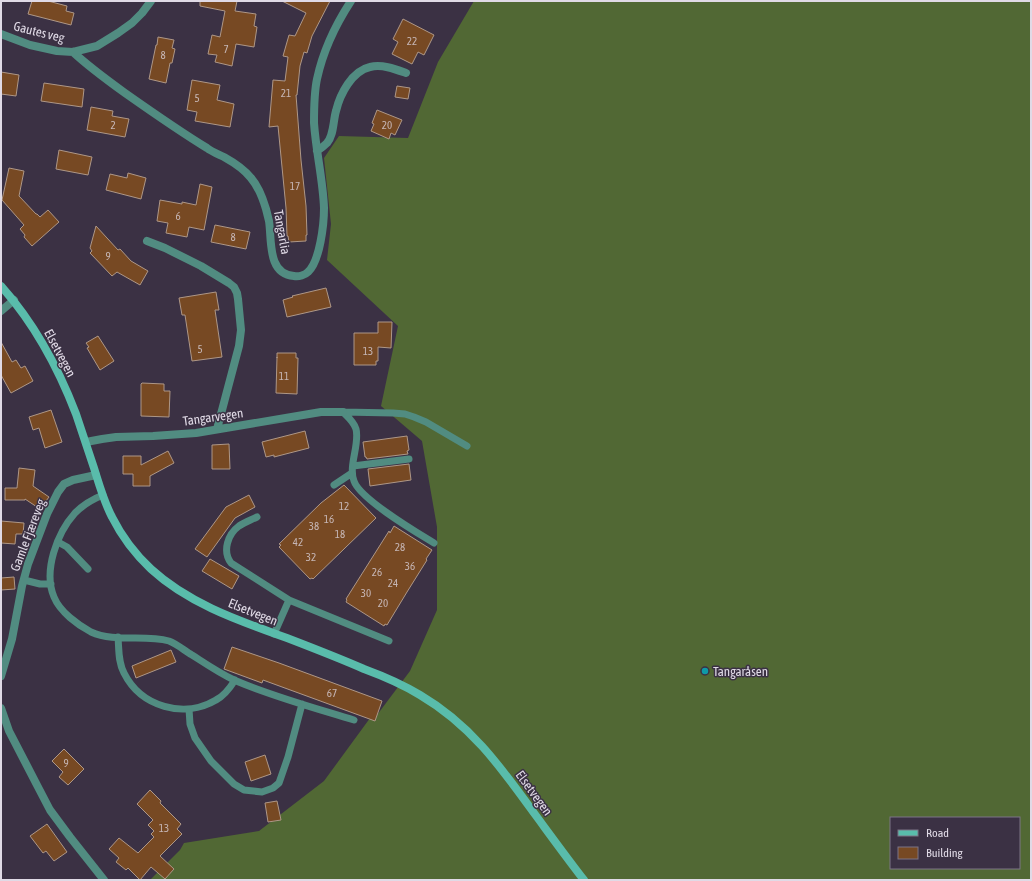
<svg xmlns="http://www.w3.org/2000/svg" width="1032" height="881" font-family="'Asap Condensed',sans-serif">
<style>
.forest{fill:#516834;fill-rule:evenodd}
.building{fill:#774923;stroke:#ae9787}
.lines{fill:none;stroke-linecap:round;stroke-linejoin:round}
.service{stroke:#518c81;stroke-width:7}
.minor{stroke:#518c81;stroke-width:8}
.secondary{stroke:#59bcab;stroke-width:8}
.culture-dot{fill:#0f9aa8;stroke:#3b3144;stroke-width:1.5}
.labels{text-anchor:middle;dominant-baseline:central;stroke-width:3;stroke-linejoin:round;paint-order:stroke}
.number-label{font-size:11px;fill:#c6b6b5}
.street-label{font-size:13px;fill:#e0dae6;stroke:#3b3144}
.poi-label{font-size:13px;fill:#e0dae6;stroke:#3b3144;text-anchor:start}
</style>
<rect width="100%" height="100%" fill="#3b3144"/>
<!-- forest -->
<path class="forest" d="M474,1H1031V880H150L180,850L184,843L259,831L324,781L373,714L374,719L410,671L437,610V527L422,441L381,406L398,326L327,260L331,224L324,158L339,136L408,138L438,62ZM891,818H1019V868H891Z"/>
<!-- building -->
<path class="building" d="M32,1H48L67,6L66,11L74,13L71,25L28,14Z
M200,1H237L235,11L256,14L254,26L257,27L254,47L236,44L232,66L215,62L217,55L208,54L212,35L220,37L225,11L200,6Z
M282,1H330L312,36L307,53L304,52L300,66L297,95H296L301,160L306,206L307,235H306V241L289,242L288,236H287L286,208L278,126L269,127L273,80L285,81L288,57L283,56L289,35L295,36L306,13Z
M403,19L434,35L424,55L418,52L412,64L392,54L398,42L393,39Z
M158,37L174,40L172,48L175,49L172,63H170L166,83L149,79L156,45H157Z
M1,72L19,75L16,96L1,94Z
M192,80L220,85L217,100L234,104L230,127L195,121L197,112L187,110Z
M44,83L84,89L82,107L41,101Z
M397,86L410,88L408,99L395,97Z
M91,107L113,111L112,116L129,119L125,137L87,130Z
M377,110L402,120L395,135L391,133L389,139L371,131L374,124L372,123Z
M59,150L92,157L88,175L56,169Z
M9,168L24,171L19,196L36,214H37L40,217L48,210L59,222L32,246L24,237L25,235L20,229L24,225L2,200Z
M128,173L146,178L141,199L106,190L110,174L127,178Z
M200,184L212,187L204,230L189,227L187,237L166,233L168,223L157,221L160,200L182,204V202L196,205Z
M215,225L250,232L246,249L211,242Z
M96,226L118,250L120,249L131,261L148,271L140,285L117,272L112,276L90,253L92,251L90,248Z
M326,288L331,307L287,317L283,300L293,297L292,296Z
M216,292L219,310H215L222,357L192,361L185,315H182L179,298Z
M378,322H392L391,348L378,347V361H376V365H354V333H378Z
M98,336L114,361L100,370L87,348L89,347L86,343Z
M1,342L12,362L16,360L21,368L25,366L33,381L11,393L1,375Z
M277,353H296V358H298L297,394L276,393L277,357V358Z
M142,383L164,384V391H170L169,417L141,416V384Z
M51,410L62,442L45,448L39,428L33,430L29,417Z
M305,431L309,448L274,457V455L266,457L262,442Z
M407,436L409,450L407,451L408,454L367,459L366,457H365L363,442Z
M229,444L230,469H212V445Z
M168,451L174,463L150,476V486H133V474H123V456H141V465Z
M409,464L411,480L370,486L368,469Z
M19,468L35,470L33,486L49,497L40,509L25,499V500H5V488H17Z
M344,485L376,518L313,579L312,578L310,579L279,547L281,545L279,544L321,503Z
M249,495L255,507L235,518L207,557L195,549L226,507Z
M1,521L24,523L23,534H16L15,544L1,543Z
M394,526L432,550L426,559L427,560L407,592L387,625L385,624L384,626L346,602L347,600L346,599L389,531L390,533Z
M210,559L239,576L232,589L202,571Z
M14,577L15,589L1,590V578Z
M232,647L279,663L382,701L375,721L263,680L262,683L224,669Z
M171,650L176,662L136,678L132,666Z
M64,749L84,769L68,785L59,777L63,772L52,761Z
M265,755L271,774L251,781L245,762Z
M150,790L161,801L160,803L181,824L177,829L182,834L160,856L174,869L165,879L151,867L140,880L128,868L126,870L116,862L119,858L109,849L119,838L138,853L154,837L151,834L154,831L148,825L153,820L137,804Z
M277,801L281,820L268,822L265,803Z
M47,824L67,852L54,861L46,851L43,853L30,836Z"/>
<g class="lines">
<!-- service -->
<path class="service" d="M343,412C348,417 354,422 356,429C360,444 348,466 354,481C360,499 416,532 434,543
M343,412L393,413L405,414L414,417L426,422L467,446
M353,466L409,459
M334,485L352,473
M103,495C93,499 83,505 75,513C57,533 43,571 54,597C60,612 78,625 91,632C115,643 144,634 169,641C177,644 185,651 192,655C206,664 219,673 234,680C271,696 315,708 354,720
M257,517C251,520 245,522 239,526C228,534 222,551 231,563L289,600
M58,542L67,547L88,569
M24,580L40,584H51
M274,634L289,600L389,641
M118,637C119,649 118,662 124,673C141,707 184,719 216,700C224,696 230,688 235,680
M189,709L190,724L195,738L211,761L234,784L244,790L262,792L273,788L279,783L288,757L302,704"/>
<!-- minor -->
<path class="minor" d="M1,34L30,45L57,51L73,52L97,46L118,33L132,23L142,13L151,1
M73,52C89,67 107,80 125,93C152,112 179,131 207,148C212,152 218,154 224,157C233,162 244,169 251,178C258,186 263,199 266,209C267,213 268,217 269,221C272,240 267,274 294,276C299,277 305,275 308,272C320,261 324,224 324,208C323,180 316,152 314,123C314,109 314,93 317,79C323,51 336,24 351,1
M317,151C320,149 324,146 327,143C334,135 333,121 336,111C340,94 352,71 370,67C382,64 395,69 406,73
M147,241L165,248L201,266L229,283L234,287L237,293L238,299L241,330L239,346L217,429
M1,311L14,300
M86,442L102,439L116,437L153,436L196,433L321,412H343
M1,676L12,639L22,586L28,564L47,514L58,492L64,484L73,480L96,475
M1,708L9,731L38,787L50,810L70,837L104,880"/>
<!-- secondary -->
<path class="secondary" d="M1,286C34,323 58,367 76,414C82,432 88,450 94,468C99,484 104,502 112,517C122,537 135,554 151,569C189,604 240,621 287,638C313,648 339,658 364,669C383,676 402,684 420,695C471,725 500,766 534,813C551,836 567,858 584,880"/>
</g>
<!-- markers -->
<circle class="culture-dot" cx="705" cy="671" r="4"/>
<g class="labels">
<!-- number labels -->
<g class="number-label">
<text x="412" y="41">22</text>
<text x="226" y="49">7</text>
<text x="163" y="55">8</text>
<text x="286" y="93">21</text>
<text x="197" y="98">5</text>
<text x="113" y="125">2</text>
<text x="387" y="125">20</text>
<text x="295" y="186">17</text>
<text x="178" y="216">6</text>
<text x="233" y="237">8</text>
<text x="108" y="256">9</text>
<text x="200" y="349">5</text>
<text x="368" y="351">13</text>
<text x="284" y="376">11</text>
<text x="344" y="506">12</text>
<text x="329" y="519">16</text>
<text x="314" y="526">38</text>
<text x="340" y="534">18</text>
<text x="298" y="542">42</text>
<text x="400" y="547">28</text>
<text x="311" y="557">32</text>
<text x="410" y="566">36</text>
<text x="377" y="572">26</text>
<text x="393" y="583">24</text>
<text x="366" y="593">30</text>
<text x="383" y="603">20</text>
<text x="332" y="693">67</text>
<text x="66" y="763">9</text>
<text x="164" y="828">13</text>
</g>
<!-- street labels -->
<g class="street-label">
<text transform="translate(39 32) rotate(14)">Gautes veg</text>
<text transform="translate(282 232) rotate(80)">Tangarlia</text>
<text transform="translate(60 353) rotate(62)">Elsetvegen</text>
<text transform="translate(213 417) rotate(-8)">Tangarvegen</text>
<text transform="translate(28 535) rotate(-69)">Gamle Fjæreveg</text>
<text transform="translate(253 612) rotate(22)">Elsetvegen</text>
<text transform="translate(534 793) rotate(54)">Elsetvegen</text>
</g>
<!-- poi labels -->
<g class="poi-label">
<text x="713" y="671">Tangaråsen</text>
</g>
</g>
<!-- border -->
<rect width="1032" height="881" fill="none" stroke="#e0dae6" stroke-width="4"/>
<!-- legend -->
<rect x="890" y="817" width="130" height="52" fill="#3b3144" stroke="#7d7585"/>
<rect x="898" y="830" width="20" height="6" fill="#59bcab" stroke="#7d7585"/>
<text x="926" y="837" font-size="12" fill="#e0dae6">Road</text>
<rect x="898" y="847" width="20" height="12" fill="#774923" stroke="#7d7585"/>
<text x="926" y="857" font-size="12" fill="#e0dae6">Building</text>
</svg>
